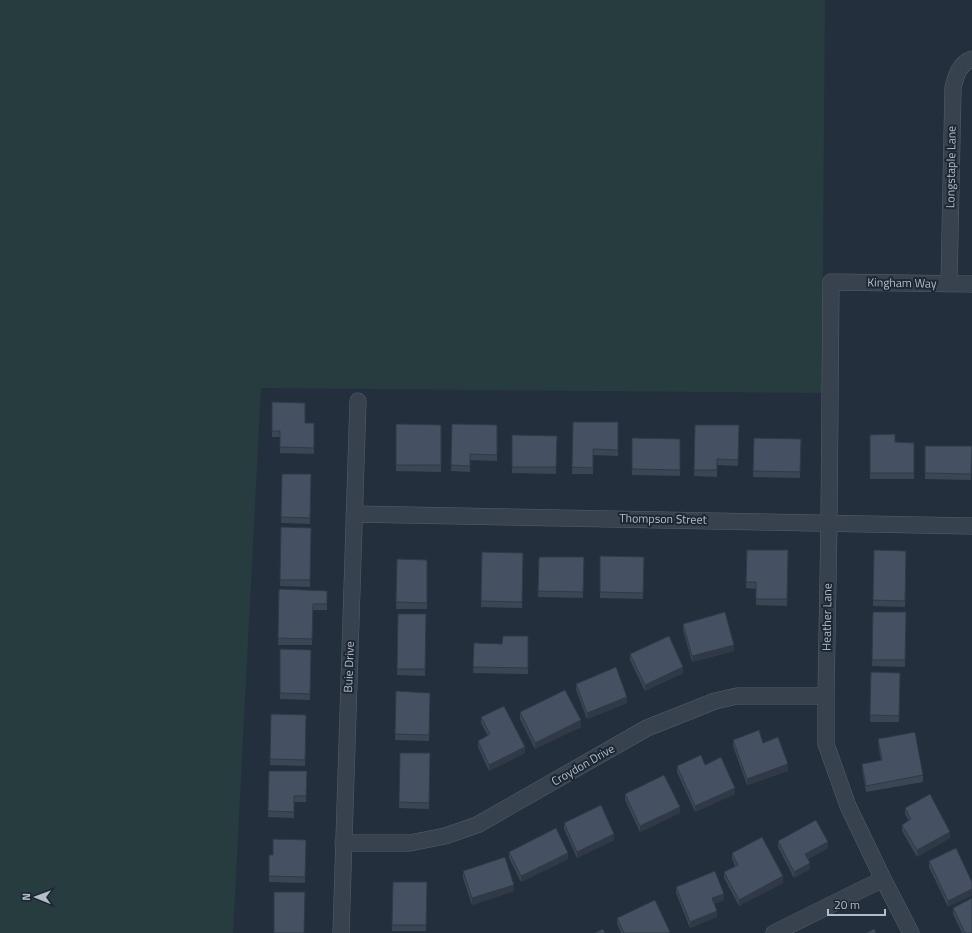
<svg xmlns="http://www.w3.org/2000/svg" width="972" height="933" font-family="'Titillium Web',sans-serif">
	<rect width="100%" height="100%" fill="#242f3e"/>
	<path fill="#263c3f" d="M 0,0 L 825,0 L 822,393 L 261,388 L 233,933 L 0,933 Z"/>
	<g fill="none" stroke-linecap="round" stroke-linejoin="round">
		<g stroke="#565f6c" stroke-width="17">
			<path id="minor" d="M 949,284 L 953,88 C 956,75 959,64 972,59
				M 354,514 L 972,526
				M 343,843 L 410,843 L 445,836 L 477,825 L 647,728 L 715,701 L 737,696 L 826,696
				M 341,933 L 358,401
				M 774,933 L 883,879
				M 911,933 L 883,879 L 848,806 L 826,744 L 826,696 L 829,522 L 831,282 L 972,284"/>
		</g>
		<use href="#minor" stroke="#38414e" stroke-width="16"/>
	</g>
	<path fill="#3b4654" d="M 272,402 L 305,423 L 314,423 L 314,454 L 280,453 L 280,437 L 272,437 Z
		M 573,422 L 618,422 L 618,456 L 593,455 L 593,474 L 572,474 Z
		M 396,424 L 441,425 L 441,472 L 396,471 Z
		M 452,424 L 497,425 L 497,461 L 470,460 L 470,472 L 451,471 Z
		M 695,425 L 739,425 L 738,466 L 717,465 L 717,477 L 694,476 Z
		M 512,435 L 557,436 L 556,474 L 512,473 Z
		M 870,435 L 895,442 L 914,443 L 914,479 L 870,479 Z
		M 632,438 L 680,439 L 680,476 L 632,475 Z
		M 754,438 L 801,439 L 800,478 L 753,477 Z
		M 925,446 L 972,446 L 971,480 L 925,479 Z
		M 282,474 L 311,474 L 310,524 L 281,523 Z
		M 281,527 L 311,528 L 310,587 L 280,586 Z
		M 747,550 L 788,550 L 787,606 L 756,605 L 756,589 L 746,588 Z
		M 874,550 L 906,551 L 905,607 L 873,606 Z
		M 482,552 L 523,553 L 522,608 L 481,607 Z
		M 600,556 L 644,557 L 643,599 L 600,598 Z
		M 539,557 L 584,557 L 583,598 L 538,597 Z
		M 397,559 L 427,560 L 427,609 L 396,609 Z
		M 279,589 L 327,591 L 327,610 L 313,610 L 312,645 L 278,645 Z
		M 873,612 L 906,612 L 905,667 L 872,666 Z
		M 398,614 L 426,614 L 425,676 L 397,675 Z
		M 683,624 L 734,651 L 692,662 L 683,630 Z
		M 528,636 L 528,674 L 473,673 L 474,643 L 502,644 Z
		M 280,649 L 311,650 L 310,700 L 280,699 Z
		M 630,654 L 683,673 L 645,691 L 630,660 Z
		M 871,672 L 900,673 L 899,722 L 870,722 Z
		M 576,684 L 627,703 L 587,719 L 576,690 Z
		M 396,691 L 430,693 L 429,741 L 395,740 Z
		M 520,712 L 581,727 L 535,749 L 520,719 Z
		M 271,714 L 306,715 L 305,766 L 270,765 Z
		M 481,717 L 525,753 L 489,771 L 478,747 L 478,741 L 488,736 L 481,723 Z
		M 878,739 L 923,775 L 923,782 L 866,792 L 862,770 L 862,764 L 881,760 L 878,745 Z
		M 733,740 L 763,743 L 788,771 L 747,785 L 733,746 Z
		M 400,753 L 430,753 L 429,809 L 399,808 Z
		M 705,765 L 735,794 L 695,812 L 677,772 L 677,766 Z
		M 269,771 L 307,771 L 306,802 L 294,802 L 294,818 L 268,817 Z
		M 625,794 L 680,813 L 640,832 L 625,800 Z
		M 905,808 L 950,838 L 917,857 L 902,831 L 902,825 L 909,821 L 905,814 Z
		M 564,823 L 614,840 L 577,858 L 564,829 Z
		M 306,840 L 305,883 L 269,882 L 269,855 L 273,855 Z
		M 778,841 L 828,848 L 808,859 L 810,869 L 794,878 L 778,847 Z
		M 509,852 L 568,859 L 521,882 L 509,858 Z
		M 732,853 L 783,883 L 739,906 L 724,878 L 724,872 L 735,866 L 732,859 Z
		M 929,861 L 972,882 L 948,907 L 929,867 Z
		M 463,871 L 514,891 L 472,905 L 463,878 Z
		M 393,882 L 427,882 L 426,931 L 392,931 Z
		M 676,887 L 724,900 L 714,904 L 717,917 L 690,928 L 676,893 Z
		M 953,908 L 972,933 L 962,933 L 953,914 Z
		M 617,918 L 670,933 L 621,933 L 617,924 Z"/>
	<path fill="#303945" d="M 734,645 L 734,651 L 692,662 L 692,656 Z
		M 683,667 L 683,673 L 645,691 L 645,685 Z
		M 627,697 L 627,703 L 587,719 L 587,713 Z
		M 581,720 L 581,727 L 535,749 L 535,743 Z
		M 525,747 L 525,753 L 489,771 L 489,765 Z
		M 788,764 L 788,771 L 747,785 L 747,779 Z
		M 735,788 L 735,794 L 695,812 L 695,806 Z
		M 680,807 L 680,813 L 640,832 L 640,826 Z
		M 950,832 L 950,838 L 917,857 L 917,850 Z
		M 614,834 L 614,840 L 577,858 L 577,852 Z
		M 828,842 L 828,848 L 805,860 L 805,854 Z
		M 568,853 L 568,859 L 521,882 L 521,876 Z
		M 810,863 L 810,869 L 794,878 L 794,872 Z
		M 783,876 L 783,883 L 739,906 L 739,900 Z
		M 514,885 L 514,891 L 472,905 L 472,898 Z
		M 972,889 L 972,896 L 948,907 L 948,901 Z
		M 724,894 L 724,900 L 712,905 L 712,898 Z
		M 717,911 L 717,917 L 690,928 L 690,922 Z"/>
	<path fill="#455162" stroke="#303945" d="M 272,402 L 305,403 L 305,423 L 314,423 L 314,448 L 280,447 L 280,431 L 272,431 Z
		M 573,422 L 618,422 L 618,450 L 593,449 L 593,468 L 572,467 Z
		M 396,424 L 441,425 L 441,465 L 396,465 Z
		M 452,424 L 497,425 L 497,455 L 470,454 L 470,466 L 451,465 Z
		M 695,425 L 739,425 L 738,460 L 717,459 L 717,470 L 694,470 Z
		M 895,434 L 895,442 L 914,443 L 914,473 L 870,473 L 870,435 Z
		M 512,435 L 557,436 L 556,467 L 512,467 Z
		M 632,438 L 680,439 L 680,470 L 632,469 Z
		M 754,438 L 801,439 L 800,472 L 753,471 Z
		M 925,446 L 972,446 L 971,474 L 925,473 Z
		M 282,474 L 311,474 L 310,518 L 281,517 Z
		M 281,527 L 311,528 L 310,580 L 280,580 Z
		M 747,550 L 788,550 L 787,599 L 756,599 L 756,582 L 746,582 Z
		M 874,550 L 906,551 L 905,601 L 873,600 Z
		M 482,552 L 523,553 L 522,602 L 481,601 Z
		M 600,556 L 644,557 L 643,593 L 600,592 Z
		M 539,557 L 584,557 L 583,592 L 538,591 Z
		M 397,559 L 427,560 L 427,603 L 396,602 Z
		M 279,589 L 327,591 L 327,604 L 313,604 L 312,639 L 278,638 Z
		M 725,612 L 734,645 L 692,656 L 683,624 Z
		M 873,612 L 906,612 L 905,660 L 872,660 Z
		M 398,614 L 426,614 L 425,669 L 397,669 Z
		M 503,636 L 528,636 L 528,668 L 473,667 L 474,643 L 502,644 Z
		M 669,636 L 683,667 L 645,685 L 630,654 Z
		M 280,649 L 311,650 L 310,694 L 280,693 Z
		M 616,667 L 627,697 L 587,713 L 576,684 Z
		M 871,672 L 900,673 L 899,716 L 870,715 Z
		M 565,690 L 581,720 L 535,743 L 520,712 Z
		M 396,691 L 430,693 L 429,735 L 395,734 Z
		M 504,706 L 525,747 L 489,765 L 478,741 L 490,734 L 481,717 Z
		M 271,714 L 306,715 L 305,760 L 270,759 Z
		M 759,730 L 763,743 L 778,737 L 788,764 L 747,779 L 733,740 Z
		M 915,732 L 923,775 L 866,786 L 862,764 L 882,760 L 878,739 Z
		M 400,753 L 430,753 L 429,803 L 399,802 Z
		M 701,755 L 705,765 L 721,757 L 735,788 L 695,806 L 677,766 Z
		M 269,771 L 307,771 L 306,796 L 294,796 L 294,812 L 268,811 Z
		M 664,775 L 680,807 L 640,826 L 625,794 Z
		M 930,794 L 950,832 L 917,850 L 902,825 L 911,819 L 905,808 Z
		M 601,805 L 614,834 L 577,852 L 564,823 Z
		M 816,820 L 828,842 L 805,854 L 810,863 L 794,872 L 778,841 Z
		M 556,828 L 568,853 L 521,876 L 509,852 Z
		M 762,837 L 783,876 L 739,900 L 724,872 L 738,865 L 732,853 Z
		M 273,839 L 306,840 L 305,877 L 269,876 L 269,855 L 273,855 Z
		M 956,848 L 972,882 L 972,889 L 948,901 L 929,861 Z
		M 505,857 L 514,885 L 472,898 L 463,871 Z
		M 715,871 L 724,894 L 712,898 L 717,911 L 690,922 L 676,887 Z
		M 393,882 L 427,882 L 426,925 L 392,925 Z
		M 274,892 L 305,892 L 304,933 L 274,933 Z
		M 972,898 L 972,933 L 965,933 L 953,908 Z
		M 655,900 L 670,932 L 668,933 L 624,933 L 617,918 Z
		M 603,929 L 605,933 L 595,933 Z
		M 874,929 L 876,933 L 866,933 Z"/>
	<g text-anchor="middle" stroke-width="4" stroke-linejoin="round" paint-order="stroke">
		<g font-size="12" fill="#b4bcc9" stroke="#1d2633">
			<text transform="translate(951 167) rotate(-89)" y="4">Longstaple Lane</text>
			<text transform="translate(902 283) rotate(1)" y="4">Kingham Way</text>
			<text transform="translate(663 519) rotate(1)" y="4">Thompson Street</text>
			<text transform="translate(827 617) rotate(-89)" y="4">Heather Lane</text>
			<text transform="translate(349 667) rotate(-88)" y="4">Buie Drive</text>
			<text transform="translate(583 765) rotate(-30)" y="4">Croydon Drive</text>
		</g>
	</g>
	<g transform="translate(36 897) rotate(271)" stroke="#1d2633" stroke-width="3" paint-order="stroke">
	<path d="M0-3L7 15L0 10L-7 15Z" fill="#b4bcc9"/>
	<text y="-6" font-size="11" font-weight="bold" text-anchor="middle" fill="#b4bcc9">N</text>
	</g>
	<path d="M828 909v6h57v-6" fill="none" stroke="#b4bcc9" stroke-width="2"/>
	<text x="834" y="909" font-size="12" fill="#b4bcc9" stroke="#1d2633" stroke-width="3" paint-order="stroke">20 m</text>
</svg>
